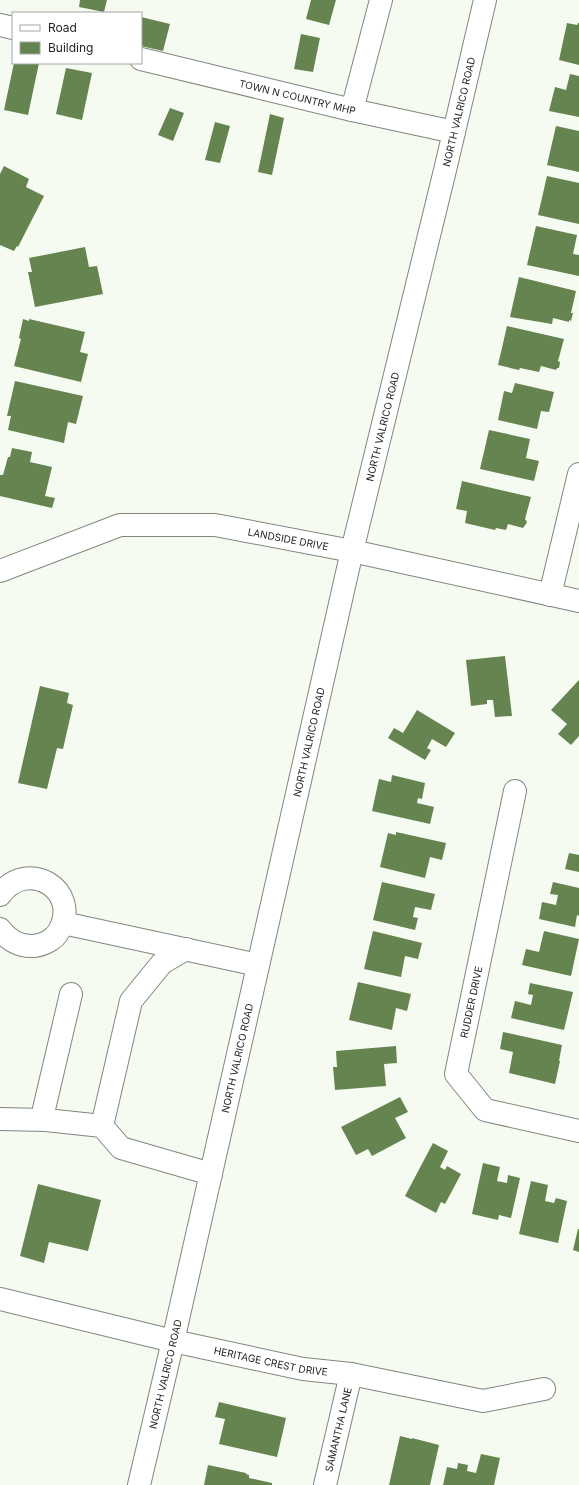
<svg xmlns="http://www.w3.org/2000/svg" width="579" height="1485" font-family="Inter,sans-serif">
	<rect width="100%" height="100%" fill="#f6fbf2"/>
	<path fill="#65844f" d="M 80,0 L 107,0 L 104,12 L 79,7 Z
		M 311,0 L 336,0 L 329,25 L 306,19 Z
		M 141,17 L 170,24 L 163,51 L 141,46 Z
		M 567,23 L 577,25 L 578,23 L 579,23 L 579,65 L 559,60 Z
		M 301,34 L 320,38 L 313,72 L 294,69 Z
		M 14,63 L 39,63 L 28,115 L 4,110 Z
		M 66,68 L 92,73 L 82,120 L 56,114 Z
		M 570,74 L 579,76 L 579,117 L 549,111 L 555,87 L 566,90 Z
		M 170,108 L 184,113 L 173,141 L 158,135 Z
		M 270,114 L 284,118 L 272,175 L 258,172 Z
		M 215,122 L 230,126 L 220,163 L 205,160 Z
		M 556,126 L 579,131 L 579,172 L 547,165 Z
		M 4,166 L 29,179 L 26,187 L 44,196 L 18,247 L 17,246 L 14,251 L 0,245 L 0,174 Z
		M 547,176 L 579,183 L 579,224 L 538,215 Z
		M 536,226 L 577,235 L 573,254 L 579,255 L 579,276 L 527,265 Z
		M 85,247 L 89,267 L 97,266 L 103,294 L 35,307 L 28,272 L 32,272 L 29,258 Z
		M 519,277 L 576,291 L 571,313 L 573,313 L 571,321 L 569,320 L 569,322 L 553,318 L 552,324 L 510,317 Z
		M 23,319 L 29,321 L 29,319 L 85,332 L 80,352 L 88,354 L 81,382 L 14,366 L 21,339 L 19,338 Z
		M 507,326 L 564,339 L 558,361 L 560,362 L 559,368 L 557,368 L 556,370 L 541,366 L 539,372 L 520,368 L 519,370 L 498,365 Z
		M 15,381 L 83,396 L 76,424 L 68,422 L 64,443 L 8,430 L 11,416 L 7,416 Z
		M 515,383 L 554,392 L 549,412 L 541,411 L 537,429 L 498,420 L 504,391 L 512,393 Z
		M 489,430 L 530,439 L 526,458 L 539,461 L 534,481 L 480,469 Z
		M 12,448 L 32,452 L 30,462 L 52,467 L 45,496 L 55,498 L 52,508 L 0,496 L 0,475 L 3,475 L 8,457 L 10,457 Z
		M 462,481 L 531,497 L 525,519 L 527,522 L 526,524 L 523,528 L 508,524 L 506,530 L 496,528 L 495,530 L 465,523 L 467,511 L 456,509 Z
		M 505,656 L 512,716 L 495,717 L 493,700 L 487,700 L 487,704 L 471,706 L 466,660 Z
		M 579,680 L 579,736 L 571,745 L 558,734 L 567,724 L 551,710 Z
		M 40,686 L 69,693 L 67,703 L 73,705 L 63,749 L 57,748 L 47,789 L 18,783 Z
		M 417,710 L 455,733 L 446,747 L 432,739 L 427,748 L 431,750 L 425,760 L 388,738 L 394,728 L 403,733 Z
		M 392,775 L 425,783 L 422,799 L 418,798 L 417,803 L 434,807 L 430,824 L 372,811 L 379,779 L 391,782 Z
		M 396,832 L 446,843 L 442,860 L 430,857 L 425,878 L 380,867 L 388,833 L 396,835 Z
		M 569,853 L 579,855 L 579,872 L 565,869 Z
		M 382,882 L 435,894 L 431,910 L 415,907 L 413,917 L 418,918 L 415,930 L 373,920 Z
		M 553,882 L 579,888 L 579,916 L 577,915 L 575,927 L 539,919 L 542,902 L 556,905 L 558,895 L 550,894 Z
		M 373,931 L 422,943 L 418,959 L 405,956 L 401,977 L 364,969 Z
		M 544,931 L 579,939 L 571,976 L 522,965 L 526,949 L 539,952 Z
		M 358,982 L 411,994 L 407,1011 L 396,1008 L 392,1030 L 349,1020 Z
		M 530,983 L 573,992 L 564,1030 L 511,1018 L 515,1001 L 531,1005 L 533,995 L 528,994 Z
		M 503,1032 L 562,1045 L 559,1061 L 560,1061 L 555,1084 L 509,1073 L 513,1052 L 500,1049 Z
		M 396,1046 L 397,1063 L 384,1064 L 386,1086 L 335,1090 L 333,1067 L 337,1067 L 336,1051 Z
		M 400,1097 L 408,1112 L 395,1118 L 406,1138 L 372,1156 L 368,1149 L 356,1155 L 341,1127 Z
		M 433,1143 L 448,1151 L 440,1167 L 445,1170 L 447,1166 L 461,1174 L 445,1204 L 441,1202 L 436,1213 L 405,1196 Z
		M 483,1163 L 500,1167 L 497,1181 L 507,1183 L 508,1175 L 520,1178 L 511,1218 L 499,1215 L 498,1220 L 472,1214 Z
		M 531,1181 L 548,1185 L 545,1201 L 554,1203 L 556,1198 L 567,1201 L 558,1243 L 519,1234 Z
		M 38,1184 L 101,1200 L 88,1251 L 49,1242 L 44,1263 L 20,1256 Z
		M 578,1229 L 579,1229 L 579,1252 L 573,1250 Z
		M 219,1402 L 286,1418 L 277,1457 L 219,1444 L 225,1419 L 215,1417 Z
		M 400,1436 L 412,1439 L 412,1438 L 439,1445 L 430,1485 L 389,1485 Z
		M 481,1454 L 500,1458 L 494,1485 L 443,1485 L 447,1467 L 457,1469 L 458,1463 L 468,1465 L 467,1471 L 476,1473 Z
		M 208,1465 L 246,1473 L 246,1474 L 249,1475 L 249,1478 L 272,1483 L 272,1485 L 204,1485 Z"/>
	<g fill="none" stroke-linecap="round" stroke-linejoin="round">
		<g stroke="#81867e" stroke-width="24">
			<g id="minor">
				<path d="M 0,25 L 13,28"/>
				<path id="s1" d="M 141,59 L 352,110 L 454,132"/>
				<path d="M 352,110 L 381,0"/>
				<path id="s2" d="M 0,571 L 120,525 L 215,525 L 352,551 L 579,601"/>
				<path d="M 550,595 L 579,474"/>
				<path d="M 515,791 L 456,1074 L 485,1110 L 579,1131"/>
				<path d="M 0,895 C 27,857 82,890 59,931 C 54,940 43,945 34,946 C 20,947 8,940 0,929"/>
				<path d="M 63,923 L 258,965"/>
				<path d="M 71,994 L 44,1109 L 46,1120 L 102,1126 L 121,1148 L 211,1174"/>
				<path d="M 0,1119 L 46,1120"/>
				<path d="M 102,1126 L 131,1001 L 162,963 L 186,949"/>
				<path id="s3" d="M 0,1299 L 173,1341 L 303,1369 L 351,1374 L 483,1401 L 544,1389"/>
				<path id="s4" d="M 139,1485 L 173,1341 L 352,551 L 446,166 L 485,0"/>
				<path id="s5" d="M 325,1485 L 351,1374"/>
			</g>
		</g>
		<use href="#minor" stroke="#fff" stroke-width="22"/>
	</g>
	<g text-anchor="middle" stroke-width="4" stroke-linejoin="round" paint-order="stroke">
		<g font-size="10" fill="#1f211e" stroke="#fff">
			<text dy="4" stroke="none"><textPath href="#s1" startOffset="161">TOWN N COUNTRY MHP</textPath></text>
			<text dy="4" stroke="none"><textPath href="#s4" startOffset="1410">NORTH VALRICO ROAD</textPath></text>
			<text dy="4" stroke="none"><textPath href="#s4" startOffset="1086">NORTH VALRICO ROAD</textPath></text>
			<text dy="4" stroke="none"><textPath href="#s2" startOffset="298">LANDSIDE DRIVE</textPath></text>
			<text dy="4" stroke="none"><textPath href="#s4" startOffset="762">NORTH VALRICO ROAD</textPath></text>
			<text transform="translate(471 1002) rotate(-78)" y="4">RUDDER DRIVE</text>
			<text dy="4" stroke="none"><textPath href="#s4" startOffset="438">NORTH VALRICO ROAD</textPath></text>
			<text dy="4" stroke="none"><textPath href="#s3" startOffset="278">HERITAGE CREST DRIVE</textPath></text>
			<text dy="4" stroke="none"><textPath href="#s4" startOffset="114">NORTH VALRICO ROAD</textPath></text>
			<text dy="4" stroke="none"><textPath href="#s5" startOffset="57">SAMANTHA LANE</textPath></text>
		</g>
	</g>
	<rect x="12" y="12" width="130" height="52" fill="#ffffff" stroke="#a5a6a5"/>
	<rect x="20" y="25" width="20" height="6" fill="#ffffff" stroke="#a5a6a5"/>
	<text x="48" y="32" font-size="12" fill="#1f211e">Road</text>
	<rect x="20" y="42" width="20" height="12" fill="#65844f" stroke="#a5a6a5"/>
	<text x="48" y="52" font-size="12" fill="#1f211e">Building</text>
</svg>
